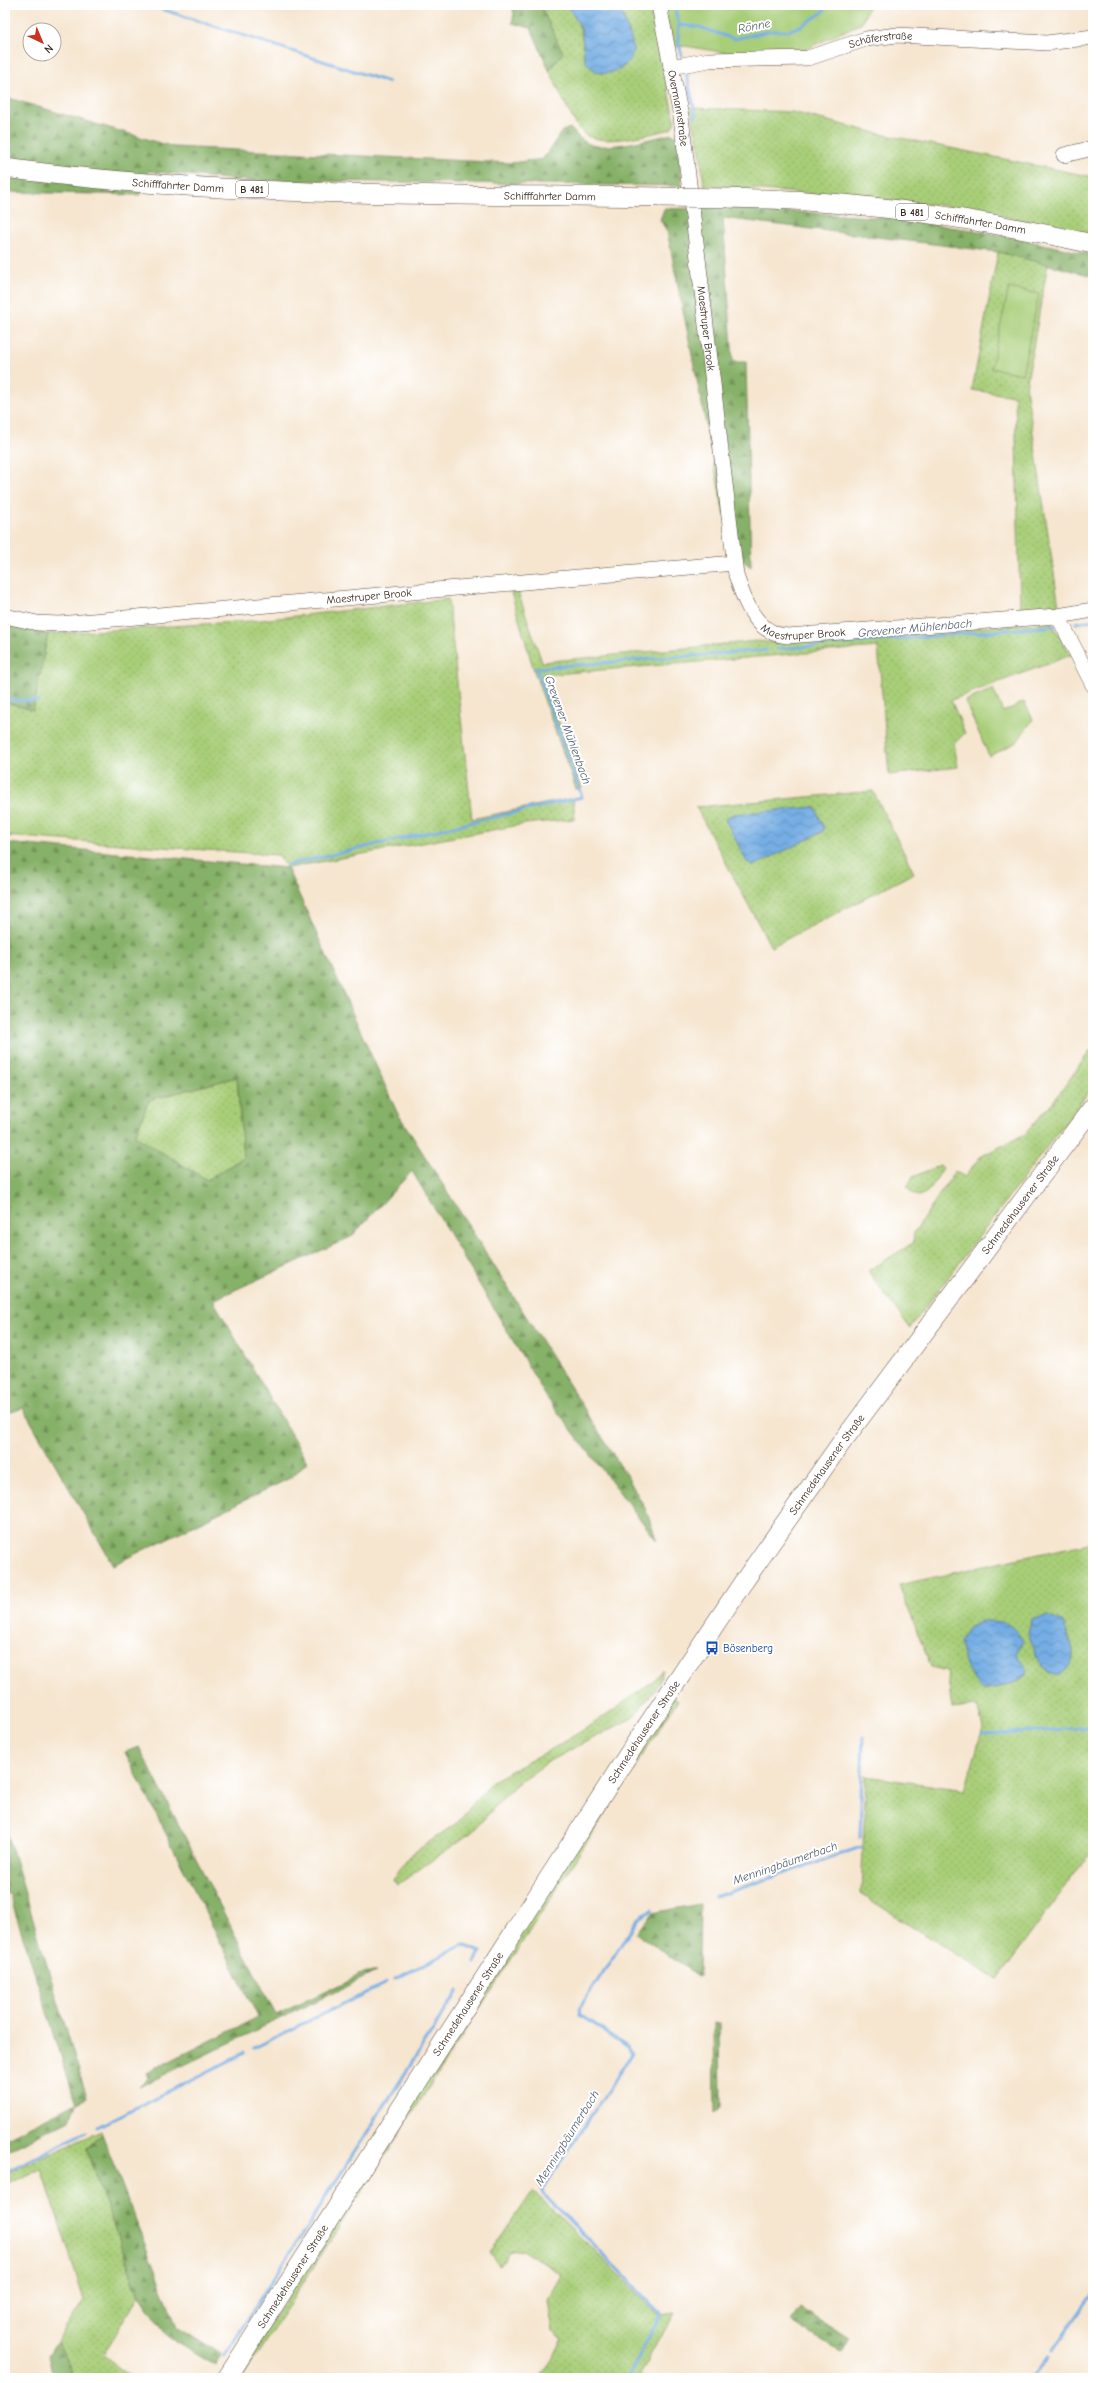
<svg xmlns="http://www.w3.org/2000/svg" width="1098" height="2383" font-family="'Comic Neue',sans-serif">
	<defs>
		<pattern id="grass-dots" width="8" height="8" patternUnits="userSpaceOnUse"><rect width="8" height="8" fill="#a8ce78"/><path d="M2 2h.1M6 6h.1" fill="none" stroke="#92b167" stroke-width="1.8" stroke-linecap="round"/></pattern>
		<pattern id="forest-firs" width="22" height="20" patternUnits="userSpaceOnUse"><rect width="22" height="20" fill="#86b168"/><path d="M5 1l3.5 6h-7zM16 11l3.5 6h-7z" fill="#6f9055"/></pattern>
		<pattern id="water-waves" width="16" height="10" patternUnits="userSpaceOnUse"><rect width="16" height="10" fill="#74ade4"/><path d="M0 5q4-4 8 0t8 0" fill="none" stroke="#608db8"/></pattern>
	</defs>
	<rect width="100%" height="100%" fill="#fff"/>
	<filter id="ink" filterUnits="userSpaceOnUse"><feTurbulence type="fractalNoise" baseFrequency=".025" numOctaves="2"/><feDisplacementMap in="SourceGraphic" scale="8" xChannelSelector="R" yChannelSelector="G"/><feConvolveMatrix kernelMatrix="1 2 1 2 8 2 1 2 1" color-interpolation-filters="sRGB"/></filter>
	<filter id="wash" filterUnits="userSpaceOnUse"><feTurbulence type="fractalNoise" baseFrequency=".012" numOctaves="4" result="noise"/><feDisplacementMap in="SourceGraphic" scale="16" xChannelSelector="R" yChannelSelector="G"/><feGaussianBlur stdDeviation="0.9" result="paint"/><feColorMatrix in="noise" values="0 0 0 0 0 0 0 0 0 0 0 0 0 0 0 0 0 1.4 0 .05"/><feComposite in="paint" operator="in"/></filter>
	<g filter="url(#wash)">
		<rect width="100%" height="100%" fill="#f6e6d0"/>
		<path fill="url(#grass-dots)" stroke="#727c4b" d="M 540,5 L 567,5 C 583,24 582,38 585,61 L 631,40 L 619,5 L 649,5 L 675,122 L 671,129 C 650,134 600,148 583,133 C 572,123 557,85 549,70 L 563,53 Z
			M 690,108 L 792,112 L 876,133 L 1093,177 L 1093,234 L 950,206 L 704,185 L 700,151 Z
			M 998,252 L 1048,263 L 1026,387 L 1059,607 L 1020,608 L 1015,396 L 972,390 Z
			M 510,589 L 517,589 L 542,662 L 757,641 L 777,643 L 1051,622 L 1071,655 L 951,700 L 965,733 L 954,744 L 958,767 L 889,775 L 878,647 L 542,675 L 582,788 L 576,789 L 535,674 Z
			M 448,599 L 472,819 L 573,798 L 575,819 L 525,824 L 287,868 L 278,855 L 5,836 L 5,702 L 33,710 L 48,634 L 251,621 Z
			M 873,791 L 914,873 L 771,947 L 696,807 Z
			M 1093,1047 L 1093,1086 L 910,1328 L 868,1271 L 913,1243 L 914,1233 L 955,1171 L 965,1177 L 980,1157 L 1025,1134 L 1056,1098 Z
			M 237,1077 L 243,1158 L 207,1180 L 135,1136 L 149,1100 Z
			M 940,1165 L 943,1168 C 933,1183 923,1210 907,1187 L 913,1177 Z
			M 1093,1542 L 1093,1849 L 997,1980 L 861,1894 L 866,1776 L 965,1790 L 983,1728 L 977,1706 L 952,1709 L 947,1671 L 931,1667 L 899,1585 Z
			M 663,1670 L 659,1683 L 634,1717 L 551,1760 L 514,1786 L 472,1832 L 397,1885 L 393,1879 L 409,1856 L 458,1822 L 492,1781 L 561,1744 L 616,1709 L 654,1680 Z
			M 674,1697 L 678,1700 L 242,2378 L 235,2378 Z
			M 101,2131 L 102,2134 L 86,2149 L 139,2296 L 103,2355 L 134,2378 L 70,2378 L 70,2365 L 57,2342 L 84,2300 L 42,2169 L 5,2185 L 5,2174 Z
			M 533,2191 L 660,2315 L 674,2313 L 639,2378 L 546,2378 L 542,2375 L 563,2340 L 553,2332 L 548,2300 L 562,2275 L 522,2249 L 509,2252 L 499,2266 L 490,2253 Z"/>
		<path fill="url(#forest-firs)" stroke="#606e43" fill-rule="evenodd" d="M 512,5 L 540,5 L 563,53 L 549,70 L 531,28 L 512,23 L 514,14 Z
			M 5,97 L 174,147 L 511,163 L 543,159 L 562,131 L 570,128 C 577,135 582,142 592,145 C 607,150 655,138 672,134 L 678,138 L 682,186 L 236,180 L 148,171 L 140,195 L 5,192 Z
			M 727,207 L 900,219 L 1002,235 L 1093,255 L 1093,276 L 998,252 L 723,218 L 733,362 L 746,362 L 751,567 L 742,560 L 723,509 L 667,231 L 660,220 L 664,209 Z
			M 5,624 L 48,634 L 33,710 L 5,702 Z
			M 5,843 L 287,868 L 397,1112 L 628,1478 L 646,1510 L 657,1541 L 547,1398 L 412,1171 L 351,1237 L 213,1300 L 307,1462 L 292,1477 L 113,1565 L 23,1408 L 5,1414 ZM 237,1077 L 243,1158 L 207,1180 L 135,1136 L 149,1100 Z
			M 139,1747 L 276,2015 L 366,1972 L 376,1972 L 139,2087 L 148,2078 L 146,2073 L 258,2017 L 125,1752 Z
			M 5,1826 L 87,2098 L 76,2103 L 70,2120 L 5,2152 L 5,2139 L 76,2103 L 9,1893 L 5,1895 Z
			M 700,1904 L 699,1977 L 636,1933 L 652,1913 Z
			M 714,2023 L 720,2024 L 721,2107 L 715,2113 Z
			M 102,2134 L 177,2327 L 220,2354 L 216,2366 L 168,2337 L 139,2296 L 86,2149 Z
			M 800,2308 L 849,2338 L 841,2353 L 791,2321 Z
			M 57,2342 L 70,2365 L 70,2378 L 54,2378 L 48,2356 Z"/>
		<path fill="#a8ce78" stroke="#727c4b" d="M 664,5 L 869,5 L 862,23 L 795,54 L 733,54 L 685,46 L 674,47 Z
			M 1009,288 L 1039,294 L 1022,374 L 991,368 Z
			M 993,689 L 1003,712 L 1024,702 L 1033,719 L 1017,742 L 989,756 L 965,701 Z"/>
		<path fill="url(#water-waves)" stroke="#586c81" d="M 567,5 L 619,5 C 622,16 633,39 633,49 C 633,62 618,73 605,73 C 597,74 590,67 585,61 L 581,28 Z
			M 815,807 L 824,828 L 822,832 L 758,864 L 752,865 L 747,862 L 725,819 L 733,814 Z
			M 1048,1616 L 1063,1623 C 1072,1645 1082,1659 1059,1676 L 1048,1673 L 1036,1656 L 1028,1632 L 1032,1619 Z
			M 981,1621 C 1003,1621 1011,1621 1023,1641 L 1016,1654 L 1027,1668 L 1026,1675 C 1012,1684 997,1690 981,1689 C 968,1674 963,1661 960,1642 L 967,1629 Z"/>
		<g fill="none" stroke-linecap="round" stroke-linejoin="round">
			<path stroke="#74ade4" stroke-width="3" d="M 149,5 L 388,82
				M 674,5 L 679,25 L 678,40 L 682,56
				M 679,25 L 699,27 L 734,39 L 770,31 L 787,31 L 801,26 L 822,13 L 827,5
				M 686,72 L 696,117
				M 1076,623 L 1093,620
				M 777,649 L 1055,626
				M 5,700 L 38,701
				M 287,865 L 582,797 L 536,668 L 766,650
				M 983,1735 L 1093,1727
				M 860,1838 L 863,1737
				M 715,1897 L 861,1847
				M 475,1963 L 480,1952
				M 395,1979 L 463,1945 L 481,1952
				M 254,2048 L 386,1983
				M 97,2127 L 245,2053
				M 5,2172 L 86,2132
				M 1053,2350 L 1093,2293
				M 223,2357 L 458,1991
				M 628,2378 L 661,2313 L 543,2194 L 542,2190 L 631,2055 L 627,2047 L 580,2015 L 579,2009 L 638,1919 L 652,1910
				M 1031,2378 L 1049,2356"/>
		</g>
	</g>
	<g filter="url(#ink)">
		<g fill="none" stroke-linecap="round" stroke-linejoin="round">
			<g stroke="#574639" stroke-width="16">
				<g id="minor">
					<path id="s1" d="M 659,5 L 681,117 L 736,575 C 742,594 752,623 772,632 C 776,635 783,635 787,636 L 1058,616 L 1093,610"/>
					<path id="s2" d="M 671,67 L 709,60 L 808,58 L 866,39 L 897,35 L 1047,43 L 1093,37"/>
					<path d="M 1064,155 L 1093,148"/>
					<path id="s3" d="M 5,616 L 37,623 L 59,624 L 734,563"/>
					<path d="M 1058,616 L 1093,685"/>
				</g>
			</g>
			<g stroke="#574639" stroke-width="20">
				<g id="major">
					<path id="s4" d="M 5,168 C 222,198 443,194 661,197"/>
					<path id="s5" d="M 729,198 C 758,199 788,199 817,202 C 910,208 1002,224 1093,244"/>
					<path id="s6" d="M 227,2378 L 635,1744 L 742,1584 L 839,1446 L 1093,1107"/>
				</g>
			</g>
			<use href="#minor" stroke="#fff" stroke-width="15"/>
			<use href="#major" stroke="#fff" stroke-width="19"/>
			<g stroke="#574639" stroke-width="20" stroke-linecap="butt">
				<path id="major-bridge" d="M 661,197 L 729,198"/>
			</g>
			<use href="#major-bridge" stroke="#fff" stroke-width="19"/>
		</g>
	</g>
	<defs>
		<g id="bus-bare" transform="scale(1.08)"><path d="M-5-6H5V4H4V6H2V4H-2V6H-4V4H-5ZM-3.5-4V0h7V-4ZM-3.5 1.2v1.5H-2V1.2ZM2 1.2v1.5H3.5V1.2Z" fill="#1a4fb4" stroke="#fff" stroke-width="2.5" paint-order="stroke"/></g>
	</defs>
	<g fill-rule="evenodd">
		<use href="#bus-bare" x="712" y="1648"/>
	</g>
	<g text-anchor="middle" stroke-width="4" stroke-linejoin="round" paint-order="stroke">
		<g fill="#fff" stroke="#766a62" stroke-width="1">
			<rect x="236" y="181" width="32" height="16" rx="3"/>
			<rect x="896" y="204" width="32" height="16" rx="3"/>
		</g>
		<g font-size="10" font-weight="bold" fill="#3b2a1e">
			<text x="252" y="193">B 481</text>
			<text x="912" y="216">B 481</text>
		</g>
		<g font-size="11" fill="#3b2a1e" stroke="#fff">
			<text dy="4" stroke="none"><textPath href="#s2" startOffset="213">Schäferstraße</textPath></text>
			<text dy="4" stroke="none"><textPath href="#s1" startOffset="105">Overmannstraße</textPath></text>
			<text dy="4" stroke="none"><textPath href="#s4" startOffset="174">Schifffahrter Damm</textPath></text>
			<text dy="4" stroke="none"><textPath href="#s4" startOffset="546">Schifffahrter Damm</textPath></text>
			<text dy="4" stroke="none"><textPath href="#s5" startOffset="253">Schifffahrter Damm</textPath></text>
			<text dy="4" stroke="none"><textPath href="#s1" startOffset="327">Maestruper Brook</textPath></text>
			<text dy="4" stroke="none"><textPath href="#s3" startOffset="366">Maestruper Brook</textPath></text>
			<text dy="4" stroke="none"><textPath href="#s1" startOffset="676">Maestruper Brook</textPath></text>
			<text dy="4" stroke="none"><textPath href="#s6" startOffset="1417">Schmedehausener Straße</textPath></text>
			<text dy="4" stroke="none"><textPath href="#s6" startOffset="1093">Schmedehausener Straße</textPath></text>
			<text dy="4" stroke="none"><textPath href="#s6" startOffset="769">Schmedehausener Straße</textPath></text>
			<text dy="4" stroke="none"><textPath href="#s6" startOffset="445">Schmedehausener Straße</textPath></text>
			<text dy="4" stroke="none"><textPath href="#s6" startOffset="121">Schmedehausener Straße</textPath></text>
		</g>
		<g font-size="11" fill="#164399" stroke="#fff" text-anchor="start">
			<text x="723" y="1652">Bösenberg</text>
		</g>
		<g font-size="12" font-style="italic" fill="#525e6d" stroke="#fff">
			<text transform="translate(754 26) rotate(-11)" y="4">Rönne</text>
			<text transform="translate(915 628) rotate(-5)" y="4">Grevener Mühlenbach</text>
			<text transform="translate(568 730) rotate(70)" y="4">Grevener Mühlenbach</text>
			<text transform="translate(785 1863) rotate(-19)" y="4">Menningbäumerbach</text>
			<text transform="translate(567 2138) rotate(-58)" y="4">Menningbäumerbach</text>
		</g>
	</g>
	<rect width="1098" height="2383" fill="none" stroke="#fff" stroke-width="20"/>
	<g transform="translate(42 42) rotate(136)"><circle r="19" fill="#ffffff" stroke="#b1aaa5"/>
	<path d="M0-3L7 15L0 10L-7 15Z" fill="#c8321e"/>
	<text y="-6" font-size="11" font-weight="bold" text-anchor="middle" fill="#3b2a1e">N</text>
	</g>
</svg>
